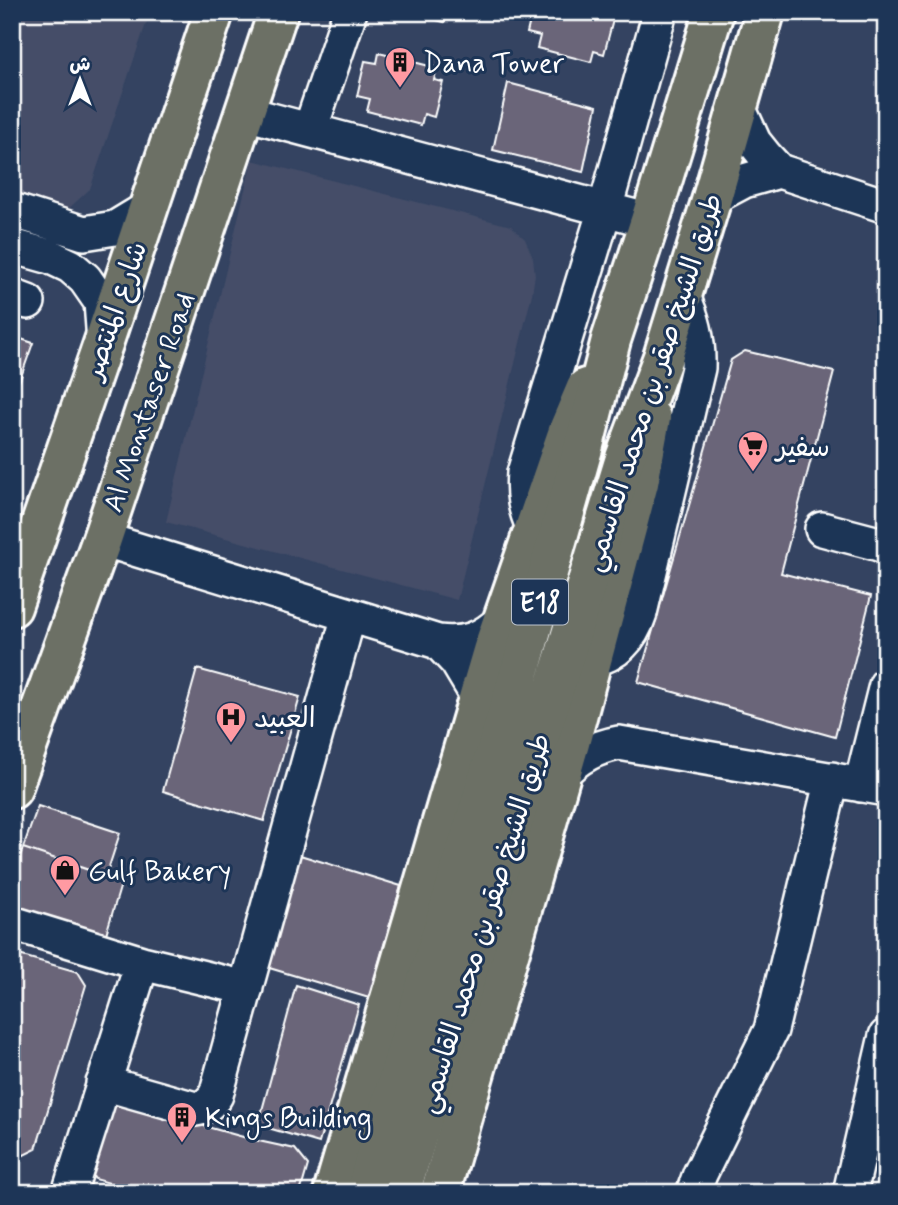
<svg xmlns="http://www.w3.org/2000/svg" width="898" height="1205" font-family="Mynerve,'Playpen Sans Arabic',sans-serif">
	<rect width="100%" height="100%" fill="#344361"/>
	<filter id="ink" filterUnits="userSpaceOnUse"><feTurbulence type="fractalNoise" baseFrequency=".0143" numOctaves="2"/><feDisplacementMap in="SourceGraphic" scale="14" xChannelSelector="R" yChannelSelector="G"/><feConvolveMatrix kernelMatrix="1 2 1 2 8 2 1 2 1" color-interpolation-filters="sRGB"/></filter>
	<g filter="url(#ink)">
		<path fill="#444d68" d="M 20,12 L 150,12 L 90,189 L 66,211 L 12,198 L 12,39 Z
			M 252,160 L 511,226 L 525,239 L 533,258 L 535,275 L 532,294 L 457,600 L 166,522 Z"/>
		<path fill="#6a6579" stroke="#fff" stroke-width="2" d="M 406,12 L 447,12 L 444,22 Z
			M 532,12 L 606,12 L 604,17 L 613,20 L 604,54 L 594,51 L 591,62 L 537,48 L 540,36 L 527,33 Z
			M 379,53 L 437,68 L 434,80 L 443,82 L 434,117 L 424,114 L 421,125 L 367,111 L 370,99 L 357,96 L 365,61 L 377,63 Z
			M 508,83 L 597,106 L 583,172 L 493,150 Z
			M 12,336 L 33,343 L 12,402 Z
			M 745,351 L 834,372 L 781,573 L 871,596 L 835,737 L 638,682 L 731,360 Z
			M 197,669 L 300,697 L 264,821 L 163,791 Z
			M 38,806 L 120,833 L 106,876 L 23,848 Z
			M 23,848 L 122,881 L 103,944 L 12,913 L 12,878 Z
			M 300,855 L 401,886 L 369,998 L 266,967 Z
			M 12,953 L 78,972 L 86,985 L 36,1149 L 18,1158 L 12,1156 Z
			M 296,985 L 359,1005 L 319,1143 L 258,1125 Z
			M 114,1101 L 254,1140 L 295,1149 L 308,1165 L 300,1193 L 145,1193 L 95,1179 L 84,1165 Z"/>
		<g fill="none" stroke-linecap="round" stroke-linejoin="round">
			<g stroke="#fff" stroke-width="38">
				<path id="minor" d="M 738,107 L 754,142 L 766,157 L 779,171 L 886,206
					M 245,113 L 650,221
					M 310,130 L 350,12
					M 712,198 L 744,181 L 779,171
					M 12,210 L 84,233 L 115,228 L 148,208
					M 12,246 L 51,257 L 70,266 L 85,279 L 101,302 L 104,341
					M 12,296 L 28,302
					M 534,529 C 525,510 522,494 524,473 L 605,209 L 660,12
					M 822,529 L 879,544 L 886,547
					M 102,539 L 438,642 C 466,645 482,639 502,620
					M 438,642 L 457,662 L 478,697
					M 592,660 C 618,654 632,638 640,613 L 698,368 C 699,341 694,319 682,295
					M 562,774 C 578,756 596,747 619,743 L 886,789
					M 861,785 L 886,685
					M 12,923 L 142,963 L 246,988
					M 103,1083 L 195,1109 C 205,1108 210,1103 216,1095 L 349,615
					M 69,1193 L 142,963
					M 693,1193 L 700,1174 L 771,1030 L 832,779
					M 850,1193 L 886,1036"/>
			</g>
			<g stroke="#fff" stroke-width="44">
				<path id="major" d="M 12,607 L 104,341 L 214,12
					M 12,789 L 102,539 L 278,12
					M 333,1193 L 492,651 L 569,428 L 586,388
					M 440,1193 L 570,743 L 639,483 L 651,418"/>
			</g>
			<g stroke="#fff" stroke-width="44">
				<path id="highway" d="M 365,1193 L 408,1044 L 523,661 L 584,445 L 611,340 L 650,221 L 714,12
					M 400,1193 L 625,458 L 663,357 L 712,198 L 765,12"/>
			</g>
			<use href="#minor" stroke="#1d3557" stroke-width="33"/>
			<use href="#major" stroke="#6c7065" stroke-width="38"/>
			<use href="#highway" stroke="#6c7065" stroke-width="38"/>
		</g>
	</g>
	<defs>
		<g id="building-pin" transform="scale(1.575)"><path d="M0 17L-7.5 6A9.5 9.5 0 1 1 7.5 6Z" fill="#ff9aa2" stroke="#1d3557"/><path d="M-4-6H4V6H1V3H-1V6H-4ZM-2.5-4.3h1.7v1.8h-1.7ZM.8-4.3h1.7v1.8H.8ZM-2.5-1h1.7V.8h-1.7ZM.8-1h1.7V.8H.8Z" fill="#111"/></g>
		<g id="supermarket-pin" transform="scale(1.575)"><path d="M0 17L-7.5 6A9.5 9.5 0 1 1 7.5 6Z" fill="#ff9aa2" stroke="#1d3557"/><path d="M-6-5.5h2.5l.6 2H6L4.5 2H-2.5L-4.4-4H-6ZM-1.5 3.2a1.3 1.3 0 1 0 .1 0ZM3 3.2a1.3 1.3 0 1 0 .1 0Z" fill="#111"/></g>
		<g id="hospital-pin" transform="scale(1.575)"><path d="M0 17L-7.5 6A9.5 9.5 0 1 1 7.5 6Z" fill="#ff9aa2" stroke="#1d3557"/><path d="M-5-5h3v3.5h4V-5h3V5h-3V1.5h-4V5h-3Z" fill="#111"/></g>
		<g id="shop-pin" transform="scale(1.575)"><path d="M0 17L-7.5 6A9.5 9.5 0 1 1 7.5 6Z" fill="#ff9aa2" stroke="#1d3557"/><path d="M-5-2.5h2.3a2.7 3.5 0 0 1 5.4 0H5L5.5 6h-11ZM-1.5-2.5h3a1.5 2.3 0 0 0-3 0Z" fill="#111"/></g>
	</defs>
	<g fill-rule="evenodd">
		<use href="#building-pin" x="400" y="62"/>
		<use href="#supermarket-pin" x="753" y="446"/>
		<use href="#hospital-pin" x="231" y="717"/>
		<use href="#shop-pin" x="65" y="870"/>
		<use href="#building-pin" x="182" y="1117"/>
	</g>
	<g text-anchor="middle" stroke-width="6" stroke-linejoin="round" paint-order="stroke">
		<rect fill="#1d3557" stroke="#bbc2cd" stroke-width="2" x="512" y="579.5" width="56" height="45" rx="5"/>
		<g font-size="26" font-weight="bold" fill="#fff">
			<text x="540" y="611">E18</text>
		</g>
		<g font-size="28" fill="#fff" stroke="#1d3557" text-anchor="start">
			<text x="423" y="72">Dana Tower</text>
			<text x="776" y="456">سفير</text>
			<text x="254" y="727">العبيد</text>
			<text x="88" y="880">Gulf Bakery</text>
			<text x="205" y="1127">Kings Building</text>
		</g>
		<g font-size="28" fill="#fff" stroke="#1d3557">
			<text transform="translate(114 310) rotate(-71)" y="10">شارع المنتصر</text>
			<text transform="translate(652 382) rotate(-72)" y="10">طريق الشيخ صقر بن محمد القاسمي</text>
			<text transform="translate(148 402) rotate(-71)" y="10">Al Montaser Road</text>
			<text transform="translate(483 923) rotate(-73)" y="10">طريق الشيخ صقر بن محمد القاسمي</text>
		</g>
	</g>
	<rect width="898" height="1205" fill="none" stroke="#1d3557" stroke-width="42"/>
	<rect x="21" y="21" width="856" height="1163" fill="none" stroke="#fff" stroke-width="2.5" filter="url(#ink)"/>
	<g transform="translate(80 80)" stroke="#1d3557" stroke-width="5" paint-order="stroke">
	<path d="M0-5L12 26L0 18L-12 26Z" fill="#ffffff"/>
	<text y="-10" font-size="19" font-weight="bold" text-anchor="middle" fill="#ffffff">ش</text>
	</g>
</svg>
